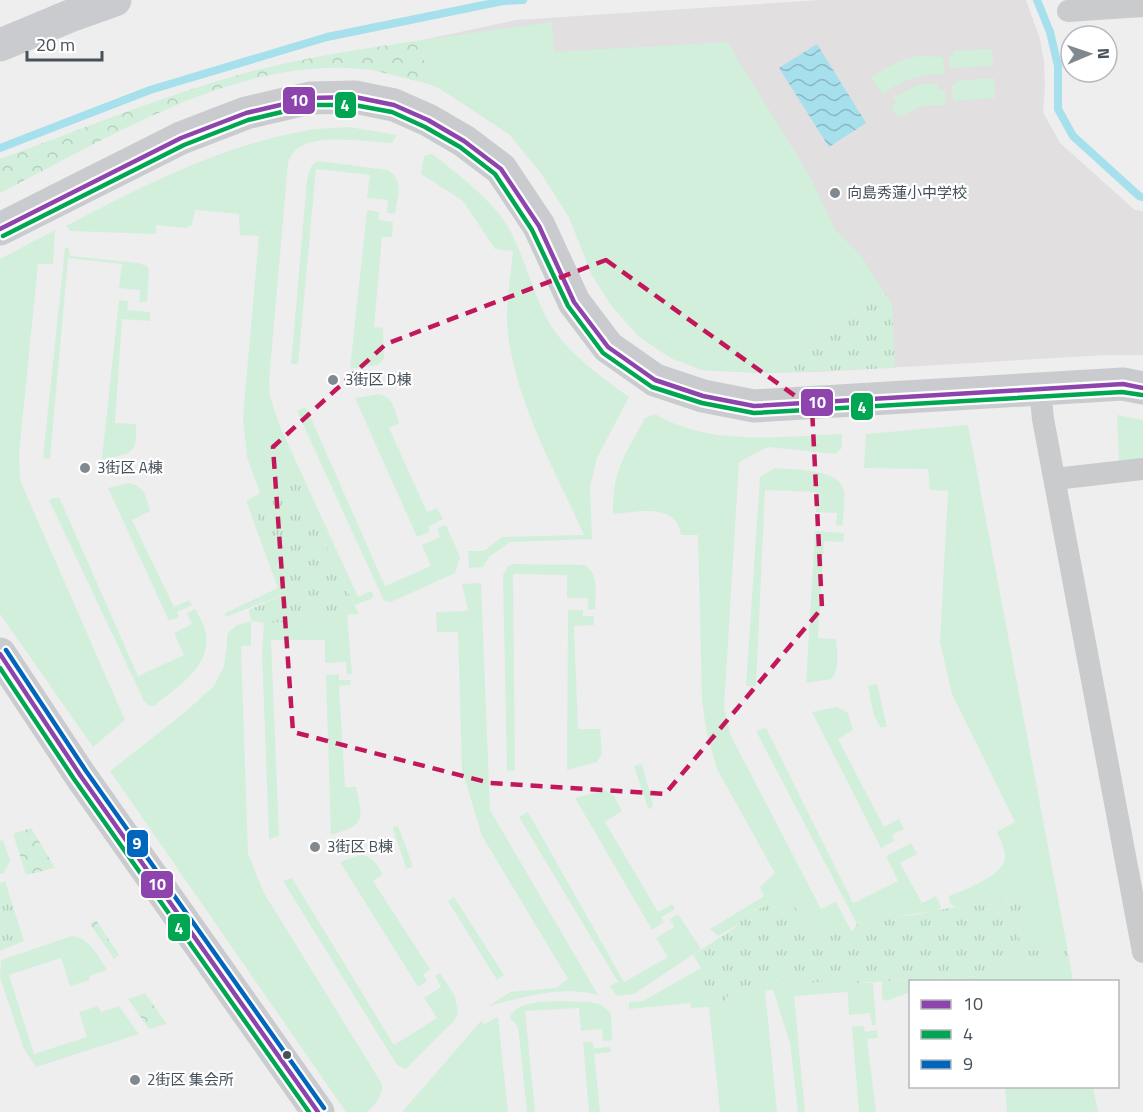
<svg xmlns="http://www.w3.org/2000/svg" width="1143" height="1112" font-family="'Titillium Web','Noto Sans JP',sans-serif">
	<defs>
		<pattern id="forest-crowns" width="20" height="18" patternUnits="userSpaceOnUse" patternTransform="scale(1.5)"><rect width="20" height="18" fill="#d2efdc"/><path d="M2 6a3 3 0 1 1 6 0M12 15a3 3 0 1 1 6 0" fill="none" stroke="#b6cfbf"/></pattern>
		<pattern id="park-tufts" width="24" height="20" patternUnits="userSpaceOnUse" patternTransform="scale(1.5)"><rect width="24" height="20" fill="#d2efdc"/><path d="M3 7l-1-3M5 7V3M7 7l1-3M15 17l-1-3M17 17v-4M19 17l1-3" fill="none" stroke="#b6cfbf"/></pattern>
		<pattern id="water-waves" width="16" height="10" patternUnits="userSpaceOnUse" patternTransform="scale(1.5)"><rect width="16" height="10" fill="#a6e0ed"/><path d="M0 5q4-4 8 0t8 0" fill="none" stroke="#89b8c3"/></pattern>
	</defs>
	<rect width="100%" height="100%" fill="#efeeee"/>
	<path fill="#e1dfe0" d="M 819,0 L 1026,0 L 1040,39 L 1044,62 L 1045,88 L 1043,112 L 1060,143 L 1135,210 L 1143,211 L 1143,355 L 1106,355 L 817,372 L 763,373 L 702,370 L 671,358 L 638,336 L 612,306 L 592,275 L 569,217 L 541,173 L 509,134 L 450,95 L 437,87 L 425,83 L 423,40 L 516,20 Z"/>
	<path fill="#d2efdc" d="M 552,22 L 554,52 L 727,42 L 809,175 L 836,231 L 862,257 L 884,292 L 763,373 L 702,370 L 671,358 L 638,336 L 612,306 L 592,275 L 569,217 L 541,173 L 509,134 L 450,95 L 437,87 L 425,83 L 423,40 Z
		M 992,49 L 993,66 L 949,68 L 949,56 L 953,56 L 953,51 Z
		M 920,56 L 943,57 L 944,74 C 919,74 902,80 883,94 L 871,78 C 887,66 901,59 920,56 Z
		M 994,78 L 995,98 L 953,101 L 952,85 L 956,85 L 956,81 Z
		M 920,84 L 937,84 L 938,90 L 945,90 L 946,105 L 922,106 L 898,118 L 891,107 L 897,102 L 892,98 Z
		M 349,127 L 397,135 L 392,143 C 367,142 320,133 298,148 C 293,152 290,157 288,163 L 269,381 L 270,396 L 279,424 L 358,597 L 371,591 L 373,594 L 373,598 L 355,605 L 317,527 L 299,482 L 274,546 L 286,578 L 285,594 L 226,617 L 225,613 L 278,588 L 246,501 L 260,493 L 247,457 L 243,417 L 259,236 L 240,235 L 239,214 L 195,210 L 192,225 L 185,228 L 156,225 L 156,234 L 70,231 L 66,226 C 141,187 220,146 304,131 C 318,128 334,128 349,127 Z
		M 432,154 C 456,172 481,192 500,215 C 519,239 530,283 543,311 C 560,348 597,374 629,397 L 597,458 L 590,487 L 592,539 L 510,542 L 489,557 L 483,567 L 469,568 L 468,551 L 484,551 L 502,537 L 584,535 C 554,468 513,398 507,324 C 506,301 511,275 513,251 L 495,249 L 463,201 L 421,174 L 424,156 Z
		M 318,161 L 388,170 C 404,180 398,197 395,213 L 387,213 L 388,200 L 367,198 L 370,175 L 316,169 L 298,364 L 291,364 L 307,180 C 309,172 310,164 318,161 Z
		M 367,210 L 379,212 L 379,220 L 393,222 L 392,237 L 382,237 L 374,327 L 383,328 L 384,358 L 378,365 L 350,369 Z
		M 55,230 L 53,264 L 38,264 L 19,454 L 20,480 L 125,720 L 93,747 L 0,614 L 0,259 Z
		M 67,247 L 69,249 L 70,256 L 138,263 L 147,266 L 149,270 L 147,302 L 139,302 L 140,290 L 119,288 L 122,264 L 68,258 L 50,459 L 43,458 L 65,248 Z
		M 119,300 L 128,301 L 127,310 L 150,312 L 150,321 L 122,319 L 115,423 L 136,424 C 138,455 130,454 102,459 Z
		M 379,394 C 393,397 395,410 399,423 L 389,428 L 427,512 L 437,508 L 443,519 L 428,527 L 430,532 L 417,537 L 355,398 Z
		M 306,407 L 385,586 L 431,566 L 422,545 L 440,537 L 437,528 L 446,525 L 460,557 L 455,573 L 391,602 L 384,601 L 297,411 Z
		M 655,414 C 711,447 780,436 842,434 L 842,448 L 835,454 L 768,447 L 739,462 L 724,708 L 731,736 L 821,909 L 836,902 L 852,932 L 813,937 L 788,895 L 763,909 L 755,910 L 737,925 L 718,936 L 710,929 L 764,896 L 760,887 L 775,873 L 717,769 L 707,735 L 702,701 L 698,535 L 681,535 C 676,502 638,512 613,514 C 612,470 625,455 645,418 Z
		M 1117,415 L 1143,420 L 1143,460 L 1119,462 Z
		M 968,425 L 1067,946 L 1021,952 L 1017,917 L 1007,899 L 1004,904 L 955,907 C 950,904 948,902 949,896 C 964,890 1007,875 1005,855 C 1005,848 1000,839 997,832 L 1015,822 L 952,694 L 940,642 L 948,491 L 930,490 L 928,469 L 864,468 L 866,434 Z
		M 775,468 C 792,470 841,468 844,491 C 845,502 843,514 843,525 L 836,525 L 837,513 L 816,512 L 816,492 L 765,490 L 756,686 L 746,686 L 760,477 Z
		M 129,483 C 145,487 146,496 150,511 L 132,520 L 174,607 L 189,600 L 192,605 L 177,612 L 179,617 L 169,621 L 108,488 Z
		M 59,497 L 138,676 L 184,655 L 174,633 L 192,624 L 187,613 L 195,609 C 199,617 206,626 206,636 C 210,669 176,687 154,706 L 150,706 L 144,701 L 49,500 Z
		M 815,531 L 844,533 L 843,542 L 824,541 L 818,638 L 836,639 C 837,654 840,666 832,679 L 806,683 Z
		M 512,564 L 584,565 C 600,573 595,594 595,609 L 588,610 L 588,598 L 567,598 L 567,575 L 513,574 L 515,770 L 507,771 L 503,575 L 508,566 Z
		M 481,583 L 490,810 L 598,995 C 562,985 524,997 489,1006 L 510,992 L 556,988 L 568,979 L 482,836 L 462,770 L 458,632 L 437,632 L 436,612 L 468,611 L 462,584 Z
		M 568,610 L 583,610 L 583,616 L 594,616 L 594,625 L 574,626 L 578,729 L 600,729 L 602,753 L 597,762 L 567,770 Z
		M 347,614 L 352,674 L 347,674 L 346,662 L 325,663 L 325,640 L 271,640 L 279,836 L 269,839 L 262,651 L 264,623 L 288,622 L 291,616 Z
		M 251,621 L 251,646 L 241,646 L 248,854 L 264,893 L 382,1084 C 383,1095 375,1105 367,1112 L 346,1112 L 110,771 L 184,713 L 214,686 L 224,666 L 227,645 L 227,634 L 237,625 Z
		M 339,674 L 339,680 L 351,680 L 350,685 L 339,686 L 345,787 L 356,787 C 363,821 366,824 331,835 L 326,675 Z
		M 877,684 L 887,726 L 881,728 L 874,716 L 868,686 Z
		M 837,707 L 848,713 L 853,730 L 838,739 L 884,827 L 899,819 L 904,829 L 892,835 L 894,841 L 881,848 L 812,712 Z
		M 766,728 L 853,903 L 898,881 L 886,856 L 911,843 L 917,854 L 900,863 L 922,903 L 936,896 L 941,907 L 938,911 L 896,916 L 888,913 L 857,924 L 756,731 Z
		M 642,764 L 653,805 L 651,809 L 648,808 L 634,766 Z
		M 605,790 L 614,796 L 622,811 L 605,822 L 658,912 L 672,904 L 675,909 L 661,917 L 664,922 L 652,930 L 575,798 Z
		M 528,812 L 624,982 L 668,957 L 656,938 L 674,927 L 670,919 L 678,914 L 701,949 L 634,994 L 617,996 L 610,986 L 618,982 L 519,817 Z
		M 394,826 L 398,826 L 413,866 L 410,868 L 406,868 L 393,829 Z
		M 3,840 L 10,860 L 4,873 L 0,874 L 0,841 Z
		M 360,855 C 373,855 376,864 383,874 L 373,881 L 430,969 L 423,975 L 427,981 L 418,987 L 340,862 Z
		M 292,878 L 394,1045 L 437,1018 L 424,998 L 441,987 L 435,976 L 440,973 L 455,996 L 458,1014 L 453,1022 L 406,1069 L 397,1065 L 283,881 Z
		M 454,897 L 504,975 L 497,980 L 448,901 Z
		M 72,936 C 90,938 98,956 107,970 L 89,976 L 90,980 L 70,986 L 61,958 L 9,975 L 34,1054 L 87,1037 L 79,1012 L 98,1006 L 101,1012 L 119,1006 L 139,1034 L 36,1067 L 24,1049 L 0,978 L 1,960 Z
		M 1069,958 L 1073,981 L 910,982 L 910,992 L 886,1001 L 882,998 L 882,982 L 983,976 L 991,966 Z
		M 701,968 L 703,994 L 765,990 L 777,1112 L 720,1112 L 709,1007 L 691,1008 L 691,1003 L 629,1009 L 629,1002 L 643,1001 Z
		M 850,974 L 858,983 L 873,983 L 876,1025 L 872,1025 L 870,1013 L 849,1015 L 848,992 L 794,996 L 805,1112 L 798,1112 L 790,1043 L 773,990 L 774,981 L 799,978 L 806,983 L 831,981 L 836,975 Z
		M 589,1002 L 600,1004 L 611,1013 L 612,1040 L 603,1041 L 602,1029 L 581,1031 L 579,1008 L 525,1011 L 535,1112 L 527,1112 L 518,1027 L 510,1018 C 514,996 571,1002 589,1002 Z
		M 498,1017 L 508,1112 L 402,1112 L 481,1021 L 484,1024 Z
		M 864,1026 L 865,1032 L 877,1030 L 878,1038 L 867,1039 L 876,1112 L 859,1112 L 852,1027 Z
		M 583,1042 L 592,1042 L 594,1048 L 610,1047 L 611,1052 L 594,1054 L 600,1112 L 589,1112 Z
		M 1005,1087 L 1093,1087 L 1098,1112 L 1007,1112 Z"/>
	<path fill="url(#forest-crowns)" d="M 423,40 L 425,83 C 405,79 383,71 362,69 C 236,57 109,138 0,193 L 0,159 C 79,130 157,98 238,75 C 299,58 361,49 423,40 Z
		M 31,828 L 55,868 L 26,875 L 13,834 Z
		M 96,920 L 119,955 L 114,959 L 90,924 Z
		M 145,993 L 167,1024 L 149,1029 L 128,999 Z"/>
	<path fill="url(#park-tufts)" d="M 884,292 L 892,304 L 895,368 L 763,373 Z
		M 299,482 L 317,527 L 359,614 L 291,616 L 289,622 L 264,623 L 251,621 L 249,610 L 285,594 L 282,581 L 286,578 L 274,546 L 267,542 L 253,507 L 281,489 Z
		M 5,881 L 24,941 L 0,951 L 0,883 Z
		M 1022,892 L 1027,908 L 1017,917 L 1021,952 L 1067,946 L 1069,958 L 991,966 L 983,976 L 858,983 L 850,974 L 836,975 L 832,981 L 806,983 L 799,978 L 774,981 L 773,990 L 730,992 L 725,1001 L 710,1000 L 703,994 L 701,968 L 693,955 L 737,926 L 737,920 C 754,910 771,905 788,895 L 813,937 L 852,932 L 857,924 L 888,913 C 908,921 935,909 957,907 C 972,905 988,905 1004,904 L 1014,893 Z"/>
	<path fill="url(#water-waves)" d="M 817,44 L 866,123 L 829,147 L 779,68 Z"/>
	<g fill="none" stroke-linecap="round" stroke-linejoin="round">
		<path stroke="#a6e0ed" stroke-width="8" d="M 1037,0 L 1050,32 L 1058,66 L 1058,109 L 1073,136 L 1139,196 L 1143,197
			M 0,148 L 150,90 L 327,37 L 503,1 L 523,0"/>
		<path stroke="#c9cbcd" stroke-width="22" d="M 1068,11 L 1143,6
			M 1040,390 L 1043,419 L 1143,952
			M 1055,479 L 1143,469"/>
		<path stroke="#c9cbcf" stroke-width="33" d="M 0,45 L 70,16 L 115,0
			M 0,229 L 181,138 L 246,113 L 310,98 L 355,97 L 394,105 L 428,120 L 464,141 L 501,169 L 539,226 L 574,302 L 608,347 L 655,380 L 703,396 L 754,406 L 1123,384 L 1143,388
			M 0,654 L 80,775 L 318,1112"/>
		<g stroke="#fff" stroke-width="9">
			<path id="bus-1" d="M 0,229 L 181,138 L 246,113 L 310,98 L 355,97 L 394,105 L 428,120 L 464,141 L 501,169 L 539,226 L 574,302 L 608,347 L 655,380 L 703,396 L 754,406 L 1123,384 L 1143,388
				M 0,654 L 80,775 L 318,1112"/>
		</g>
		<g stroke="#fff" stroke-width="9">
			<path id="bus-2" d="M 3,236 L 184,145 L 248,120 L 311,105 L 354,105 L 392,112 L 425,127 L 460,147 L 495,174 L 532,230 L 568,306 L 603,353 L 652,387 L 702,403 L 754,413 L 1122,392 L 1142,395
				M 0,668 L 74,779 L 309,1112"/>
		</g>
		<g stroke="#fff" stroke-width="9">
			<path id="bus-3" d="M 6,650 L 86,771 L 324,1108"/>
		</g>
		<use href="#bus-1" stroke="#8e44ad" stroke-width="4.5"/>
		<use href="#bus-2" stroke="#00a651" stroke-width="4.5"/>
		<use href="#bus-3" stroke="#0065bd" stroke-width="4.5"/>
	</g>
	<path fill="none" stroke="#c2185b" stroke-width="4.5" stroke-dasharray="12 8" stroke-linejoin="round" d="M 606,260 L 812,408 L 822,608 L 665,794 L 490,783 L 293,732 L 273,447 L 386,344 Z"/>
	<g fill="#81888e" stroke="#fff" stroke-width="2">
		<circle cx="835" cy="193" r="6"/>
		<circle cx="333" cy="380" r="6"/>
		<circle cx="85" cy="468" r="6"/>
		<circle cx="315" cy="847" r="6"/>
		<circle cx="135" cy="1080" r="6"/>
	</g>
	<circle fill="#46515b" stroke="#fff" stroke-width="2" cx="287" cy="1055" r="5"/>
	<g text-anchor="middle" stroke-width="4.5" stroke-linejoin="round" paint-order="stroke">
		<g font-size="15" fill="#46515b" stroke="#fff" text-anchor="start">
			<text x="847" y="198">向島秀蓮小中学校</text>
			<text x="345" y="385">3街区 D棟</text>
			<text x="97" y="473">3街区 A棟</text>
			<text x="327" y="852">3街区 B棟</text>
			<text x="147" y="1085">2街区 集会所</text>
		</g>
	</g>
	<g stroke="#fff" stroke-width="2">
		<rect x="282" y="86" width="34" height="29" rx="6" fill="#8e44ad"/>
		<rect x="334" y="91" width="23" height="28" rx="6" fill="#00a651"/>
		<rect x="800" y="388" width="34" height="29" rx="6" fill="#8e44ad"/>
		<rect x="850" y="392" width="24" height="29" rx="6" fill="#00a651"/>
		<rect x="126" y="829" width="23" height="29" rx="6" fill="#0065bd"/>
		<rect x="140" y="870" width="34" height="29" rx="6" fill="#8e44ad"/>
		<rect x="167" y="913" width="24" height="29" rx="6" fill="#00a651"/>
	</g>
	<g font-size="16" text-anchor="middle" font-weight="bold" fill="#fff">
		<text x="299" y="106">10</text>
		<text x="345" y="111">4</text>
		<text x="817" y="408">10</text>
		<text x="862" y="413">4</text>
		<text x="137" y="849">9</text>
		<text x="157" y="890">10</text>
		<text x="179" y="934">4</text>
	</g>
	<rect x="909" y="980" width="210" height="108" fill="#ffffff" stroke="#b5b9bd" stroke-width="1.5"/>
	<rect x="921" y="1000" width="30" height="9" fill="#8e44ad" stroke="#b5b9bd" stroke-width="1.5"/>
	<text x="963" y="1010" font-size="18" fill="#46515b">10</text>
	<rect x="921" y="1030" width="30" height="9" fill="#00a651" stroke="#b5b9bd" stroke-width="1.5"/>
	<text x="963" y="1040" font-size="18" fill="#46515b">4</text>
	<rect x="921" y="1060" width="30" height="9" fill="#0065bd" stroke="#b5b9bd" stroke-width="1.5"/>
	<text x="963" y="1070" font-size="18" fill="#46515b">9</text>
	<g transform="translate(1089 54) rotate(88)"><circle r="28" fill="#ffffff" stroke="#b5b9bd" stroke-width="1.5"/>
	<path d="M0-4.5L10 22L0 15L-10 22Z" fill="#81888e"/>
	<text y="-9" font-size="16" font-weight="bold" text-anchor="middle" fill="#46515b">N</text>
	</g>
	<path d="M27 51v9h75v-9" fill="none" stroke="#46515b" stroke-width="3"/>
	<text x="36" y="51" font-size="18" fill="#46515b" stroke="#ffffff" stroke-width="4.5" paint-order="stroke">20 m</text>
</svg>
